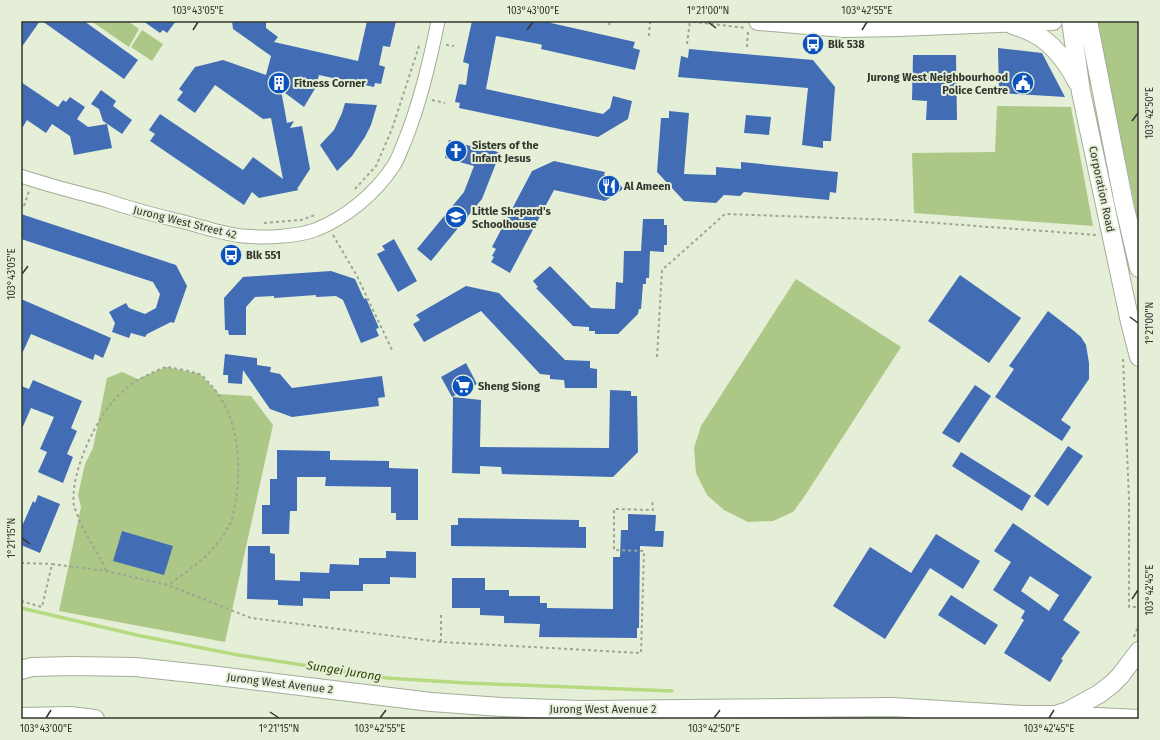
<svg xmlns="http://www.w3.org/2000/svg" width="1160" height="740" font-family="'Fira Sans',sans-serif">
	<rect width="100%" height="100%" fill="#e5efd8"/>
	<path fill="#acc786" d="M 91,21 L 128,21 L 139,29 L 129,47 Z
		M 1095,21 L 1139,21 L 1139,231 L 1131,187 Z
		M 142,30 L 163,44 L 152,61 L 131,47 Z
		M 997,106 L 1071,107 L 1093,226 L 914,213 L 912,153 L 995,152 Z
		M 796,279 L 901,347 L 806,494 L 793,512 L 773,521 L 748,522 L 724,510 L 707,495 L 696,473 L 694,448 L 701,426 Z
		M 166,367 L 200,374 L 219,394 L 251,396 L 273,425 L 225,642 L 59,611 L 81,507 L 78,495 L 85,464 L 93,448 L 107,378 L 122,372 L 138,379 Z"/>
	<g fill="none" stroke-linecap="round" stroke-linejoin="round">
		<path stroke="#b6da80" stroke-width="3.5" d="M 21,608 L 141,636 L 238,655 L 387,678 L 467,683 L 672,691"/>
	</g>
	<path fill="#426db5" fill-rule="evenodd" d="M 21,21 L 40,21 L 21,48 Z
		M 42,21 L 84,21 L 138,60 L 124,79 Z
		M 143,21 L 176,21 L 167,33 L 163,30 L 160,33 Z
		M 232,21 L 266,21 L 266,28 L 278,37 L 274,42 L 358,61 L 367,21 L 396,21 L 390,47 L 383,46 L 379,65 L 385,67 L 381,84 L 375,83 L 374,87 L 319,75 L 316,87 L 304,107 L 281,90 L 287,123 L 294,121 L 290,128 L 302,126 L 310,169 L 297,189 L 299,190 L 259,198 L 252,192 L 244,205 L 150,141 L 155,134 L 149,130 L 160,114 L 243,170 L 253,157 L 283,179 L 271,118 L 263,119 L 215,85 L 195,113 L 177,100 L 183,92 L 179,89 L 195,67 L 223,60 L 266,75 L 271,56 L 233,29 Z
		M 472,21 L 550,21 L 551,23 L 635,42 L 633,48 L 640,50 L 635,70 L 541,49 L 542,45 L 539,44 L 496,36 L 486,89 L 603,114 L 610,108 L 613,96 L 632,101 L 628,119 L 598,137 L 459,108 L 460,103 L 455,102 L 459,84 L 466,85 L 469,64 L 463,62 Z
		M 998,48 L 1042,53 L 1065,97 L 999,93 Z
		M 689,49 L 813,60 L 835,87 L 831,141 L 823,141 L 823,148 L 802,145 L 808,88 L 678,77 L 681,56 L 688,58 Z
		M 913,55 L 956,55 L 957,120 L 926,120 L 927,101 L 912,100 Z
		M 21,82 L 58,107 L 63,100 L 66,102 L 70,97 L 85,107 L 77,119 L 88,127 L 107,124 L 112,148 L 74,155 L 70,136 L 52,124 L 46,133 L 27,120 L 21,130 Z
		M 101,90 L 116,101 L 113,106 L 132,120 L 122,134 L 103,121 L 99,109 L 91,104 Z
		M 345,103 L 377,105 L 371,125 L 365,137 L 352,156 L 337,171 L 320,145 L 334,130 L 342,113 Z
		M 669,111 L 689,113 L 684,174 L 716,175 L 716,167 L 741,169 L 741,162 L 838,172 L 836,193 L 830,192 L 829,200 L 744,192 L 740,196 L 724,195 L 716,203 L 684,201 L 657,172 L 661,118 L 669,118 Z
		M 746,115 L 771,117 L 769,135 L 744,133 Z
		M 449,140 L 481,149 L 482,146 L 500,153 L 482,199 L 431,261 L 417,249 L 464,192 L 474,166 L 445,158 Z
		M 554,161 L 605,172 L 604,175 L 615,177 L 623,189 L 605,201 L 554,190 L 510,273 L 491,262 L 494,257 L 492,256 L 496,249 L 492,247 L 532,171 Z
		M 21,214 L 176,265 L 187,286 L 174,323 L 171,322 L 147,334 L 145,337 L 131,333 L 129,338 L 112,332 L 115,323 L 109,312 L 126,303 L 129,308 L 145,314 L 156,308 L 160,294 L 153,282 L 21,239 Z
		M 643,219 L 664,219 L 664,225 L 667,225 L 667,245 L 664,245 L 664,252 L 650,251 L 649,278 L 646,278 L 646,284 L 643,284 L 641,309 L 639,309 L 638,314 L 618,334 L 595,334 L 595,331 L 589,331 L 589,327 L 573,326 L 536,288 L 538,287 L 533,281 L 550,266 L 591,308 L 615,309 L 616,282 L 623,283 L 624,251 L 641,251 Z
		M 394,239 L 417,281 L 398,292 L 377,254 L 385,250 L 382,246 Z
		M 331,271 L 355,279 L 364,299 L 366,298 L 379,328 L 376,329 L 379,336 L 361,343 L 343,300 L 336,296 L 316,297 L 316,295 L 274,298 L 274,296 L 255,297 L 246,307 L 246,335 L 229,335 L 228,330 L 225,330 L 224,298 L 243,277 Z
		M 960,275 L 1021,318 L 989,363 L 928,321 Z
		M 466,286 L 499,293 L 565,360 L 590,361 L 590,368 L 597,369 L 597,388 L 565,388 L 564,380 L 550,379 L 550,375 L 540,374 L 481,311 L 424,342 L 413,324 L 420,320 L 416,315 Z
		M 21,299 L 111,338 L 103,358 L 95,354 L 93,360 L 31,334 L 21,356 Z
		M 1048,311 L 1074,331 L 1081,337 L 1086,345 L 1089,363 L 1089,379 L 1061,420 L 1071,427 L 1062,441 L 995,397 L 1014,369 L 1009,366 Z
		M 225,354 L 257,358 L 257,365 L 271,367 L 270,372 L 280,374 L 292,388 L 382,376 L 385,397 L 378,398 L 379,406 L 292,417 L 270,409 L 243,370 L 242,384 L 228,383 L 228,375 L 223,375 Z
		M 466,363 L 477,384 L 452,397 L 441,377 Z
		M 33,380 L 82,401 L 71,428 L 77,431 L 67,454 L 73,457 L 63,483 L 38,472 L 47,452 L 40,449 L 54,417 L 31,408 L 21,431 L 21,386 L 29,389 Z
		M 975,385 L 991,396 L 959,443 L 942,433 Z
		M 610,390 L 631,391 L 631,396 L 637,396 L 638,452 L 613,477 L 502,474 L 501,467 L 480,466 L 480,474 L 452,473 L 453,397 L 481,400 L 480,447 L 609,448 Z
		M 1068,446 L 1083,456 L 1048,506 L 1034,496 Z
		M 277,450 L 330,451 L 330,460 L 389,461 L 389,468 L 418,469 L 418,520 L 396,520 L 396,513 L 391,513 L 391,487 L 325,486 L 326,477 L 297,477 L 297,511 L 290,511 L 289,534 L 262,534 L 262,505 L 270,505 L 270,479 L 277,479 Z
		M 961,452 L 1031,496 L 1022,511 L 952,466 Z
		M 38,495 L 60,504 L 40,553 L 21,545 L 21,523 L 23,524 L 33,501 L 35,503 Z
		M 628,514 L 656,515 L 655,531 L 664,531 L 663,547 L 640,546 L 639,628 L 637,628 L 637,638 L 539,637 L 540,624 L 504,623 L 504,616 L 480,615 L 480,608 L 452,608 L 452,578 L 485,578 L 485,590 L 509,590 L 509,596 L 540,596 L 540,603 L 547,603 L 547,608 L 613,609 L 613,557 L 620,557 L 621,530 L 628,530 Z
		M 458,518 L 579,520 L 579,527 L 586,527 L 586,548 L 451,546 L 451,525 L 458,525 Z
		M 1013,523 L 1092,577 L 1063,620 L 1080,632 L 1061,659 L 1063,660 L 1050,682 L 1004,653 L 1024,620 L 1021,618 L 1025,611 L 993,590 L 1011,562 L 994,551 ZM 1030,576 L 1059,595 L 1049,611 L 1021,591 Z
		M 122,531 L 173,546 L 164,575 L 113,561 Z
		M 936,534 L 980,561 L 963,589 L 930,568 L 885,639 L 833,606 L 870,547 L 911,573 Z
		M 248,546 L 270,546 L 270,553 L 275,554 L 275,580 L 300,581 L 300,572 L 329,573 L 330,564 L 359,565 L 359,558 L 386,558 L 386,551 L 416,552 L 416,578 L 390,577 L 390,584 L 363,584 L 363,591 L 330,591 L 330,599 L 303,598 L 303,606 L 278,605 L 278,600 L 247,599 Z
		M 951,595 L 998,625 L 985,645 L 938,615 Z"/>
	<g fill="none" stroke-linecap="round" stroke-linejoin="round">
		<g stroke="#a3ad97" stroke-width="15">
			<path id="street" d="M 21,176 C 49,186 77,192 105,200 C 131,209 158,216 184,222 C 204,227 223,234 243,236 C 265,238 295,237 315,230 C 346,218 376,193 394,165 C 399,157 402,147 406,138 C 421,100 430,61 438,21"/>
		</g>
		<g stroke="#a3ad97" stroke-width="20">
			<path id="secondary" d="M 758,21 L 844,28 L 899,27 L 1053,21
				M 1071,21 L 1081,92 L 1130,322 L 1139,357
				M 1088,21 L 1124,204 L 1139,268
				M 1013,25 C 1019,27 1025,29 1031,32 C 1051,41 1068,63 1077,82
				M 21,670 L 32,667 L 72,666 L 135,667 L 210,675 L 431,702 L 501,707 L 582,710 L 893,707 L 1023,715 L 1055,715 L 1139,719
				M 1058,714 L 1068,711 L 1099,694 L 1112,684 L 1120,676 L 1139,651
				M 21,717 L 70,716 L 95,719"/>
		</g>
		<path stroke="#9ea594" stroke-width="2" stroke-dasharray="3 3" stroke-linecap="butt" d="M 687,21 L 746,28
			M 609,25 L 610,21
			M 649,36 L 650,21
			M 687,44 L 690,21
			M 446,45 L 454,46
			M 747,47 L 748,31
			M 432,100 L 445,103
			M 355,189 L 376,166 L 392,129 L 420,43
			M 24,206 L 29,191
			M 264,223 L 301,220 L 315,215
			M 333,235 L 357,276 L 393,352
			M 657,357 L 662,270 L 725,214 L 896,220 L 1097,235
			M 1123,359 L 1129,498 L 1129,607 L 1136,607 L 1139,609
			M 21,563 L 52,564
			M 106,570 C 98,553 87,537 79,520 C 78,515 75,510 74,506 C 69,474 98,412 122,392 C 131,383 141,378 152,373 C 156,371 162,368 166,367 C 171,367 194,372 199,374 C 203,375 207,381 210,384 C 238,414 243,465 235,504 C 234,510 233,516 231,522 C 215,553 196,565 168,585
			M 21,601 L 42,607 L 52,564 L 106,571 L 168,585 L 251,618 L 441,642 L 641,653 L 644,551 L 614,550 L 614,509 L 653,510 L 652,499
			M 1134,637 L 1139,624
			M 441,642 L 441,613"/>
		<use href="#street" stroke="#fff" stroke-width="13"/>
		<use href="#secondary" stroke="#fff" stroke-width="18"/>
	</g>
	<path fill="none" stroke="#32362d" stroke-width="1.5" d="M 708,22 L 716,28M 193,30 L 198,22M 527,30 L 533,22M 862,30 L 867,22M 1132,121 L 1138,113M 22,274 L 28,266M 1130,317 L 1138,323M 22,538 L 30,544M 1132,599 L 1138,590M 270,712 L 279,718M 46,718 L 51,710M 380,718 L 386,710M 714,718 L 720,710M 1049,718 L 1054,710"/>
	<defs>
		<g id="bus-disc" transform="scale(1.15)"><circle r="9.5" fill="#0d53bd" stroke="#e5efd8"/><path d="M-5-6H5V4H4V6H2V4H-2V6H-4V4H-5ZM-3.5-4V0h7V-4ZM-3.5 1.2v1.5H-2V1.2ZM2 1.2v1.5H3.5V1.2Z" fill="#fff"/></g>
		<g id="building-disc" transform="scale(1.15)"><circle r="9.5" fill="#0d53bd" stroke="#e5efd8"/><path d="M-4-6H4V6H1V3H-1V6H-4ZM-2.5-4.3h1.7v1.8h-1.7ZM.8-4.3h1.7v1.8H.8ZM-2.5-1h1.7V.8h-1.7ZM.8-1h1.7V.8H.8Z" fill="#fff"/></g>
		<g id="civic-disc" transform="scale(1.15)"><circle r="9.5" fill="#0d53bd" stroke="#e5efd8"/><path d="M-.6-6.5H3V-4.5H.6V-3L4-1V1h2V6H-6V1h2V-1L-.6-3ZM-1.2 2.5V6h2.4V2.5Z" fill="#fff"/></g>
		<g id="church-disc" transform="scale(1.15)"><circle r="9.5" fill="#0d53bd" stroke="#e5efd8"/><path d="M-1.2-6h2.4v3.5h3.3v2.4h-3.3V6h-2.4V-.1h-3.3v-2.4h3.3Z" fill="#fff"/></g>
		<g id="restaurant-disc" transform="scale(1.15)"><circle r="9.5" fill="#0d53bd" stroke="#e5efd8"/><path d="M-5-6h1v4h1v-4h1v4h1v-4h1v5L-1.5 .5V6h-2V.5L-5-1ZM5-6V6H3V1.5H1.5Q1.5-4 5-6Z" fill="#fff"/></g>
		<g id="school-disc" transform="scale(1.15)"><circle r="9.5" fill="#0d53bd" stroke="#e5efd8"/><path d="M0-5L7-2L0 1L-7-2ZM-4 1L0 2.5L4 1V4Q0 6-4 4Z" fill="#fff"/></g>
		<g id="supermarket-disc" transform="scale(1.15)"><circle r="9.5" fill="#0d53bd" stroke="#e5efd8"/><path d="M-6-5.5h2.5l.6 2H6L4.5 2H-2.5L-4.4-4H-6ZM-1.5 3.2a1.3 1.3 0 1 0 .1 0ZM3 3.2a1.3 1.3 0 1 0 .1 0Z" fill="#fff"/></g>
	</defs>
	<g fill-rule="evenodd">
		<use href="#bus-disc" x="813" y="44"/>
		<use href="#building-disc" x="279" y="83"/>
		<use href="#civic-disc" x="1023" y="83"/>
		<use href="#church-disc" x="456" y="151"/>
		<use href="#restaurant-disc" x="609" y="186"/>
		<use href="#school-disc" x="456" y="217"/>
		<use href="#bus-disc" x="231" y="255"/>
		<use href="#supermarket-disc" x="463" y="386"/>
	</g>
	<g text-anchor="middle" stroke-width="4" stroke-linejoin="round" paint-order="stroke">
		<g font-size="11" font-weight="bold" fill="#32362d" stroke="#e5efd8" text-anchor="start">
			<text x="828" y="48">Blk 538</text>
			<text x="1008" y="81" text-anchor="end">Jurong West Neighbourhood<tspan x="1008" dy="13">Police Centre</tspan></text>
			<text x="294" y="87">Fitness Corner</text>
			<text x="472" y="149">Sisters of the<tspan x="472" dy="13">Infant Jesus</tspan></text>
			<text x="624" y="190">Al Ameen</text>
			<text x="472" y="215">Little Shepard's<tspan x="472" dy="13">Schoolhouse</tspan></text>
			<text x="246" y="259">Blk 551</text>
			<text x="478" y="390">Sheng Siong</text>
		</g>
		<g font-size="11" fill="#32362d" stroke="#e5efd8">
			<text transform="translate(1102 189) rotate(78)" y="4">Corporation Road</text>
			<text transform="translate(185 222) rotate(14)" y="4">Jurong West Street 42</text>
			<text transform="translate(280 683) rotate(7)" y="4">Jurong West Avenue 2</text>
			<text x="603" y="713">Jurong West Avenue 2</text>
		</g>
		<g font-size="12" font-style="italic" fill="#2f4400" stroke="#e5efd8">
			<text transform="translate(344 671) rotate(9)" y="4">Sungei Jurong</text>
		</g>
	</g>
	<rect width="1160" height="740" fill="none" stroke="#e5efd8" stroke-width="44"/>
	<rect x="22" y="22" width="1116" height="696" fill="none" stroke="#32362d" stroke-width="1.5"/>
	<g font-size="10" text-anchor="middle" fill="#32362d">
		<text x="198" y="14">103°43'05"E</text>
		<text x="533" y="14">103°43'00"E</text>
		<text x="708" y="14">1°21'00"N</text>
		<text x="867" y="14">103°42'55"E</text>
		<text transform="translate(1149 113) rotate(-90)" y="4">103°42'50"E</text>
		<text transform="translate(11 274) rotate(-90)" y="4">103°43'05"E</text>
		<text transform="translate(1149 323) rotate(-90)" y="4">1°21'00"N</text>
		<text transform="translate(11 538) rotate(-90)" y="4">1°21'15"N</text>
		<text transform="translate(1149 590) rotate(-90)" y="4">103°42'45"E</text>
		<text x="46" y="732">103°43'00"E</text>
		<text x="279" y="732">1°21'15"N</text>
		<text x="380" y="732">103°42'55"E</text>
		<text x="714" y="732">103°42'50"E</text>
		<text x="1049" y="732">103°42'45"E</text>
	</g>
</svg>
